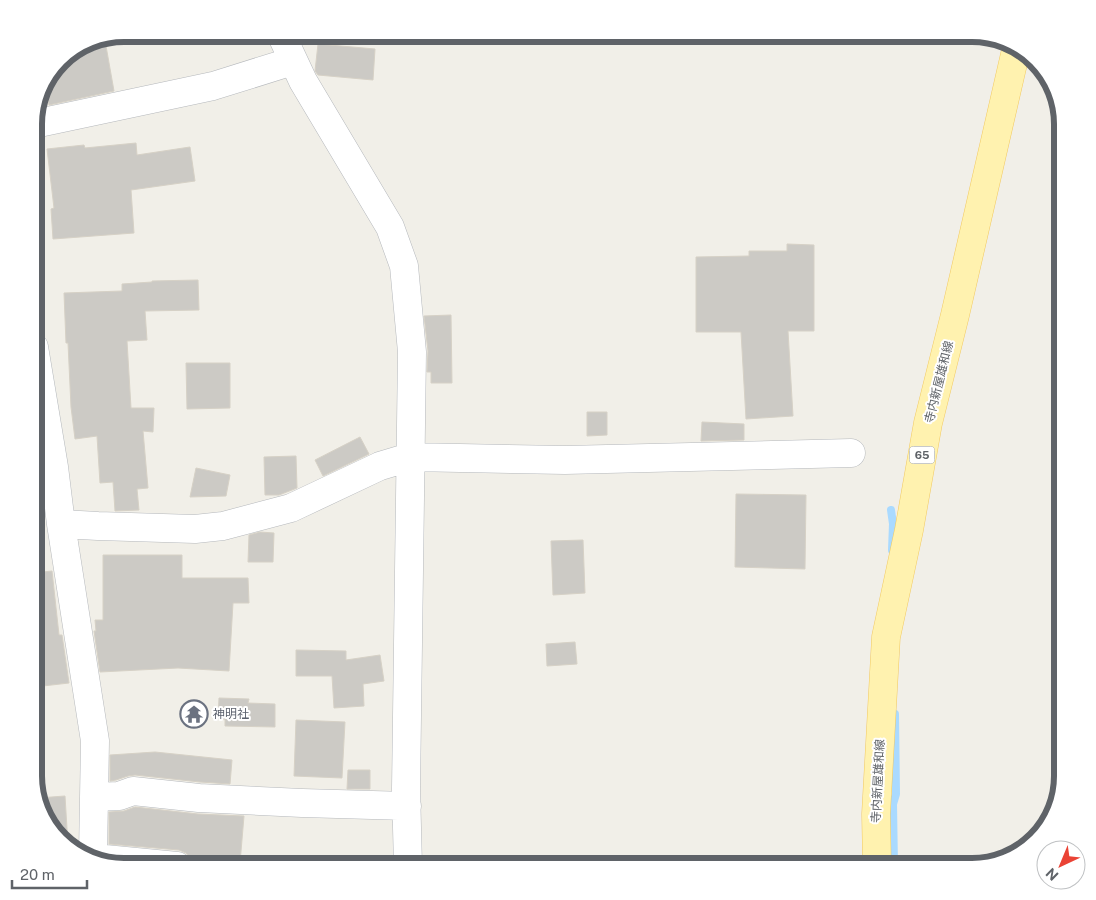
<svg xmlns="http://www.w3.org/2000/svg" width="1096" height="900" font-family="'Public Sans','Noto Sans JP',sans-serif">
	<rect width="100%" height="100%" fill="#f1efe8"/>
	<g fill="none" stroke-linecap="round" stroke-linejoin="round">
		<path stroke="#aadaff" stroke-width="8" d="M 891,510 L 893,524 L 892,550
			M 894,866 L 893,804 L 896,794 L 895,714"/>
	</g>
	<path fill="#cccac5" stroke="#d6d1c6" d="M 318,44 L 375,49 L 373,80 L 318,75 L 315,71 Z
		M 106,46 L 114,91 L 49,105 L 45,82 L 64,56 L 81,50 Z
		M 136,143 L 137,155 L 190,147 L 195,181 L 131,190 L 134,233 L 53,239 L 51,209 L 54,208 L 47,149 L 84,145 L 85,148 Z
		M 787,244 L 814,245 L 814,331 L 788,331 L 793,416 L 746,419 L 741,332 L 696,332 L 696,257 L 749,256 L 749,251 L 787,251 Z
		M 198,280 L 199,310 L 145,311 L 147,340 L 127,341 L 131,408 L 154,408 L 153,432 L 143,431 L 148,488 L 137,489 L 139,510 L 115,511 L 113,482 L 100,483 L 97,436 L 75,439 L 71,407 L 68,343 L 66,343 L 64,293 L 122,291 L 122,284 L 152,282 L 152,281 Z
		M 451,315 L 452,383 L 431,383 L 431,372 L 427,372 L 428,351 L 424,316 Z
		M 186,363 L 230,363 L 230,408 L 187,409 Z
		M 587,412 L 607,412 L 607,435 L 587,436 Z
		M 702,422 L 744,424 L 744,440 L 701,441 Z
		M 360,437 L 369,454 L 323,476 L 315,460 Z
		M 296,456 L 297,488 L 279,495 L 265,495 L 264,457 Z
		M 196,468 L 230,475 L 226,496 L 190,497 Z
		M 736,494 L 806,495 L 805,569 L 735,567 Z
		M 260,532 L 274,533 L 273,562 L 248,562 L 249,535 Z
		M 583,540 L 585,593 L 553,595 L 551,541 Z
		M 103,555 L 182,555 L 182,578 L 248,578 L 249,603 L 233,603 L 229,671 L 178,668 L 100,672 L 94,631 L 96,631 L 95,620 L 103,620 Z
		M 52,571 L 59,635 L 62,635 L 69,683 L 34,687 L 34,573 Z
		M 575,642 L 577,664 L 547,666 L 546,644 Z
		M 296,650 L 346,651 L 346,660 L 380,655 L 384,681 L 363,684 L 364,706 L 334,708 L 332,676 L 296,676 Z
		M 219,698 L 249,699 L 248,703 L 275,704 L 275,727 L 225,726 L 225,719 L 218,719 Z
		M 296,720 L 345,722 L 342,778 L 294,776 Z
		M 155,752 L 232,760 L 230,784 L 200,782 L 135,775 L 128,776 L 116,780 L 110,781 L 110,755 Z
		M 348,770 L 370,770 L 370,789 L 347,789 Z
		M 65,796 L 68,845 L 65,844 L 43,816 L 38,798 Z
		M 135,807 L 198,814 L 244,816 L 240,863 L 190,858 L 186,853 L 179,850 L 109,844 L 109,812 L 124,811 Z"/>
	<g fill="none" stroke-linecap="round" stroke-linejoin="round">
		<g stroke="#b5b8bc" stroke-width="29">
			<path id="minor" d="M 281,34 L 303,81 L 390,227 L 404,266 L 412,352 L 406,789 L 408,866
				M 34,124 L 213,86 L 293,61
				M 34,347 L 54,467 L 61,524 L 95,741 L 93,855
				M 61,524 L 98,526 L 195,529 L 223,526 L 291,508 L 380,466 L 410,457 L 565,460 L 851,453
				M 94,797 L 119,796 L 133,791 L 199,798 L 302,803 L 407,806
				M 105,859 L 177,866"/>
		</g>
		<g stroke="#f2c960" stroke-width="29">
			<path id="major" d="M 877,866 L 876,814 L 886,637 L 909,530 L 928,423 L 955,315 L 1016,50"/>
		</g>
		<use href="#minor" stroke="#fff" stroke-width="28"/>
		<use href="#major" stroke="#fff2af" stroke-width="28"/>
	</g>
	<defs>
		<g id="temple-ring" transform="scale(1.4375)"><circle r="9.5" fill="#fff" stroke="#6b7280" stroke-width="1.5"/><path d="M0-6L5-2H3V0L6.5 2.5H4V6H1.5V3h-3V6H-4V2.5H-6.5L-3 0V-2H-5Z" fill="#6b7280"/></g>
	</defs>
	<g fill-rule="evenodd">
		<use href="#temple-ring" x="194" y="714"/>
	</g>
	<g text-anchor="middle" stroke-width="4" stroke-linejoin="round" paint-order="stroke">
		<rect fill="#fff" stroke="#8f9295" stroke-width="1" x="909.5" y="446.5" width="25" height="17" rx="4"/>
		<g font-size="11" font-weight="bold" fill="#5f6368">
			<text x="922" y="459">65</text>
		</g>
		<g font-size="12" fill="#5f6368" stroke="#fff">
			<text transform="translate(939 382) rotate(-76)" y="4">寺内新屋雄和線</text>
			<text transform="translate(878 781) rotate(-87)" y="4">寺内新屋雄和線</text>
		</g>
		<g font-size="12" fill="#5b616d" stroke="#fff" text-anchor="start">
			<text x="213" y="718">神明社</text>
		</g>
	</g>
	<path d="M0 0H1096V900H0ZM124 42H972A82 82 0 0 1 1054 124V776A82 82 0 0 1 972 858H124A82 82 0 0 1 42 776V124A82 82 0 0 1 124 42Z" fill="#fff" fill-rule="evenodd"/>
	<path fill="none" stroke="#5f6368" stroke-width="6" d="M124 42H972A82 82 0 0 1 1054 124V776A82 82 0 0 1 972 858H124A82 82 0 0 1 42 776V124A82 82 0 0 1 124 42Z"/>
	<g transform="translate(1061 865) rotate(224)"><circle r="24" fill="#ffffff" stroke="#bfc1c3"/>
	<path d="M0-4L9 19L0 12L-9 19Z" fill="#ea4335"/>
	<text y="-8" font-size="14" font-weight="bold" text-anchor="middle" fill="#5f6368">N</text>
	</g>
	<path d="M12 880v8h75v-8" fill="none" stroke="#5f6368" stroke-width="2.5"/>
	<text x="20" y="880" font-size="15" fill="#5f6368" stroke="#ffffff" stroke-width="4" paint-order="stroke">20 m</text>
</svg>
